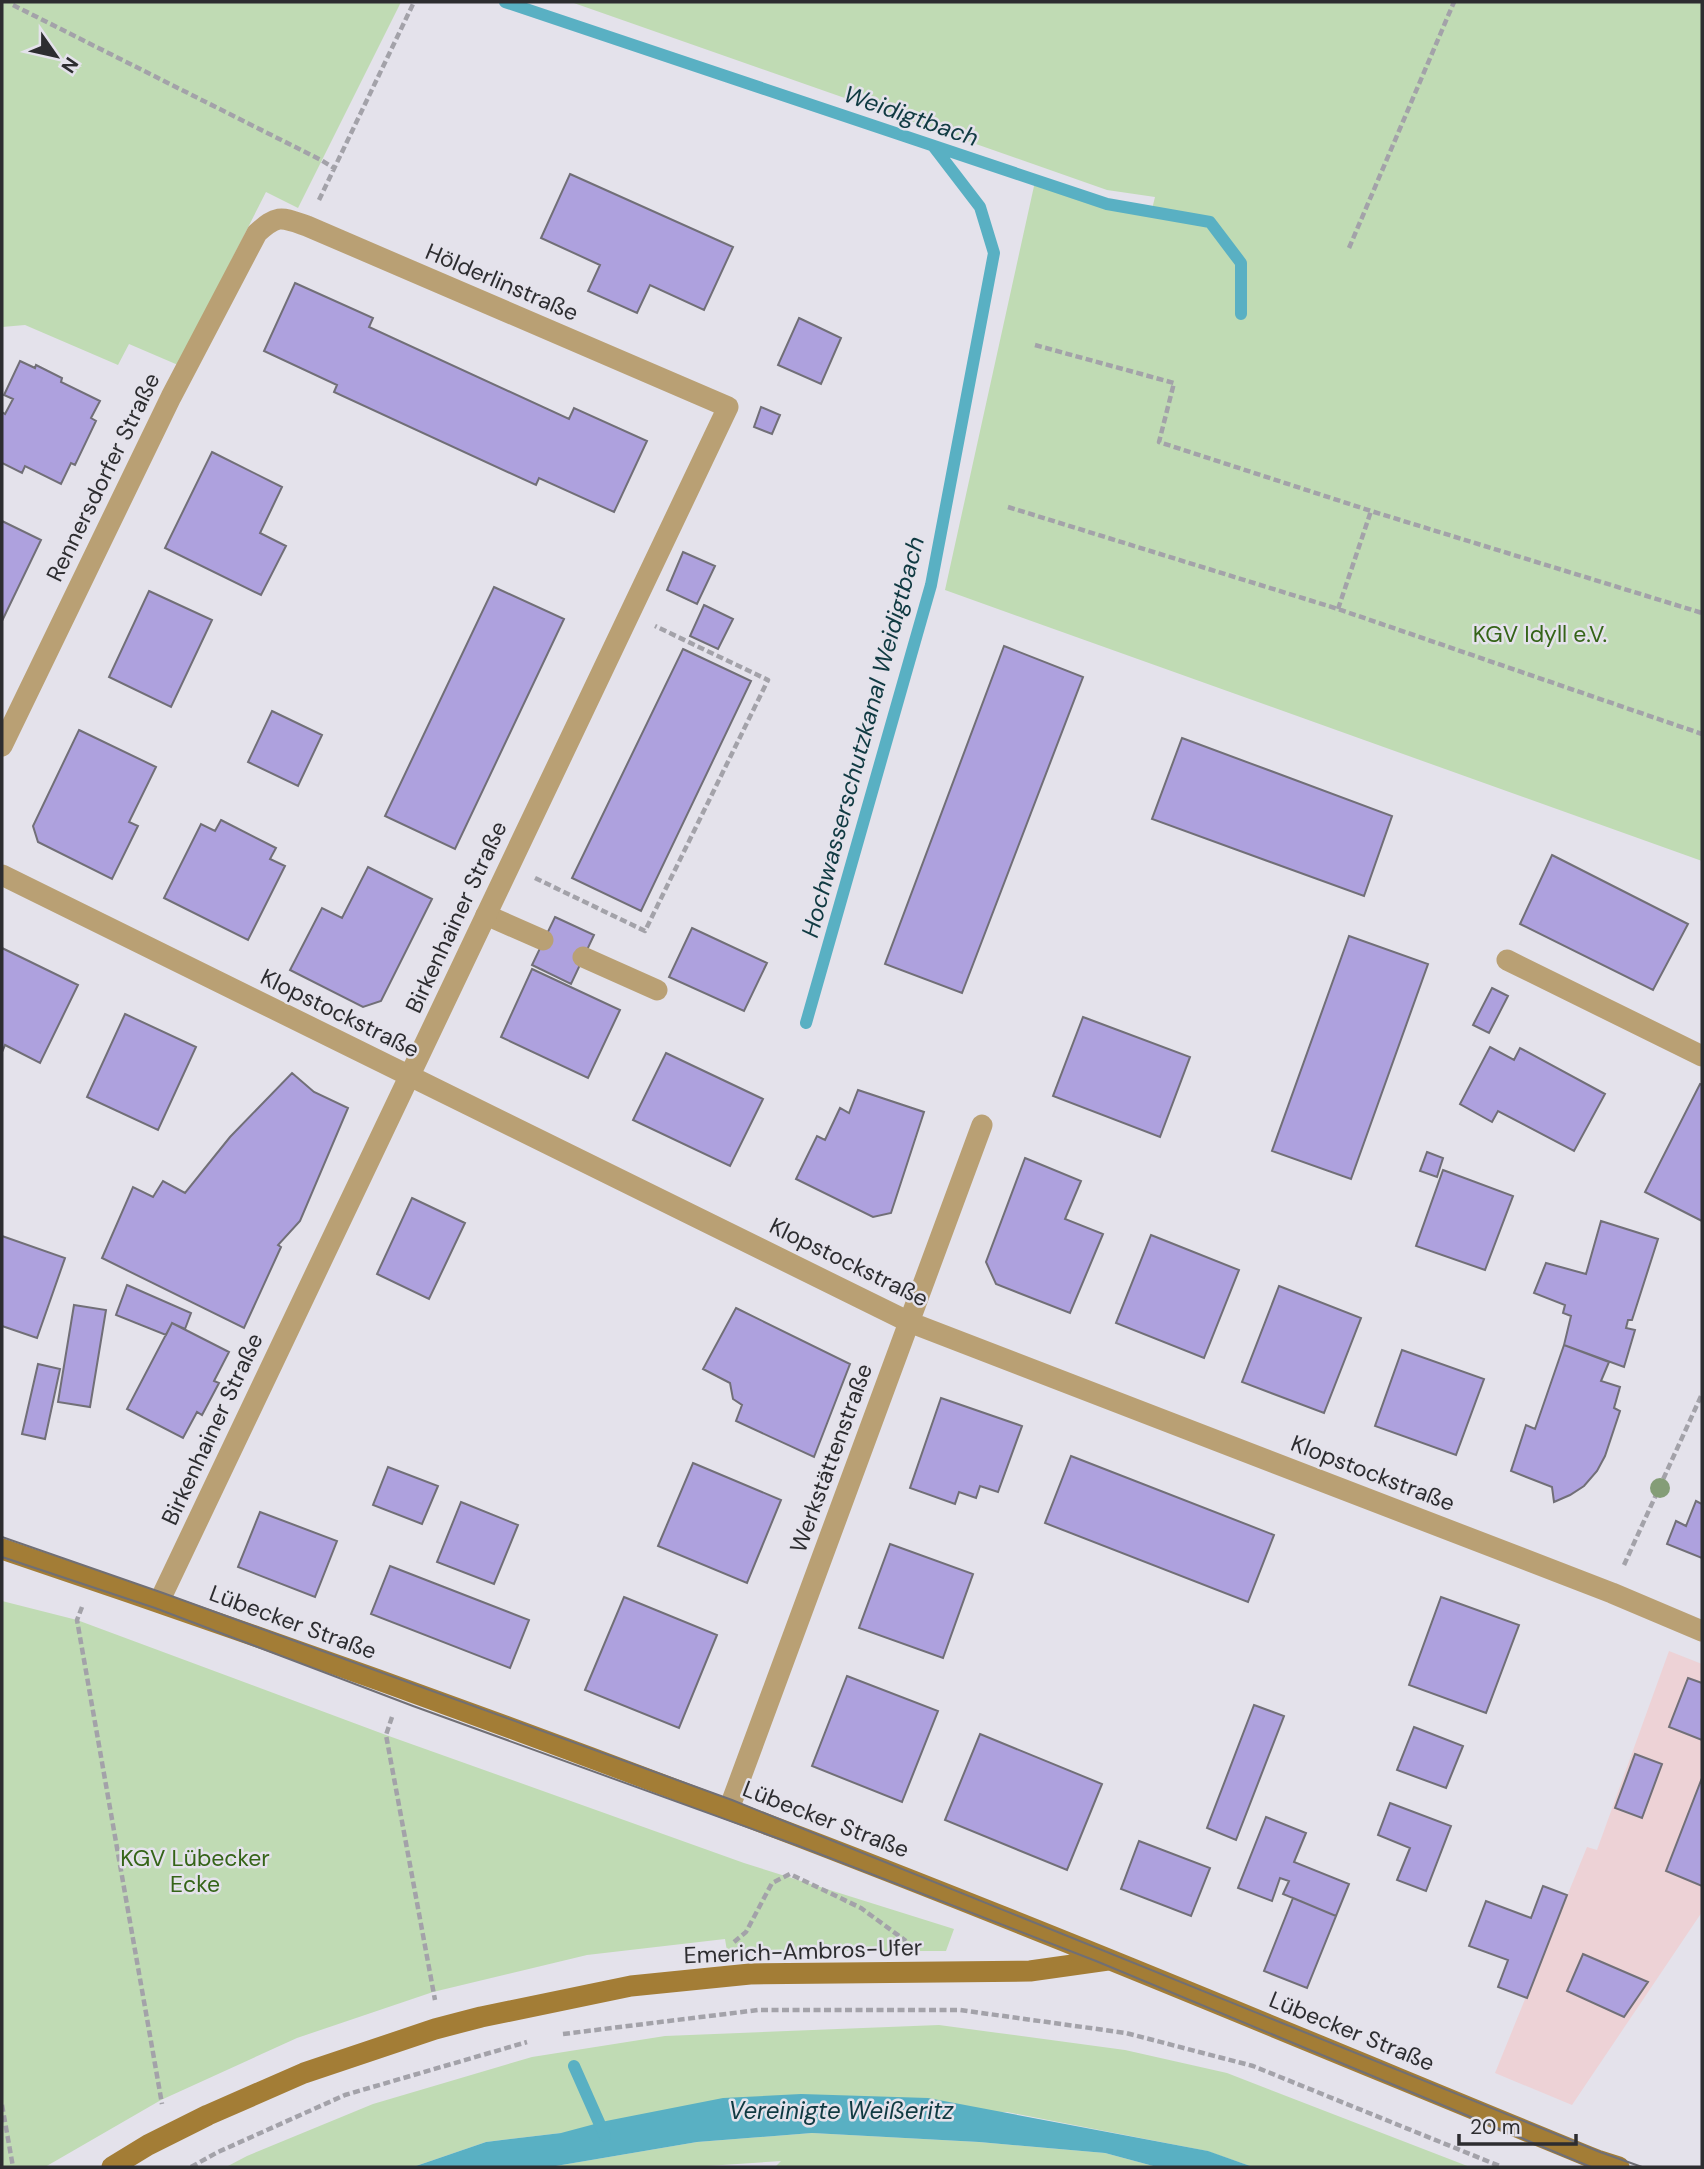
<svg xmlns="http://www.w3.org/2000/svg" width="1704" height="2169" font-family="'DM Sans',sans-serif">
	<rect width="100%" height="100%" fill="#e4e2eb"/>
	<path fill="#edd2d6" d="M 1669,1651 L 1702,1664 L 1702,1912 L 1572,2105 L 1495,2073 L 1587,1847 L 1597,1850 Z"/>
	<path fill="#c0dbb4" d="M 2,2 L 401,2 L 298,208 L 266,192 L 178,365 L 129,344 L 118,365 L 25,325 L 2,327 Z
		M 571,2 L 1702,2 L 1702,861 L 945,590 L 1036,177 L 1113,202 L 1152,209 L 1155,197 L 1107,190 Z
		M 2,1601 L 77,1620 L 386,1735 L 744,1863 L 954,1929 L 946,1951 L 727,1951 L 725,1939 L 587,1955 L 433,1992 L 297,2038 L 161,2100 L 45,2167 L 2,2167 Z
		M 939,2025 L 1125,2050 L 1227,2073 L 1470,2167 L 1253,2167 L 1207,2151 L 1007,2112 L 561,2133 L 486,2142 L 413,2167 L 226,2167 L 247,2156 L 373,2104 L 532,2057 L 665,2036 Z
		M 812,2133 L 979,2142 L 1105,2153 L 1157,2167 L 775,2167 L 781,2161 L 692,2167 L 550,2167 L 697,2142 Z"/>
	<path fill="#59b0c3" d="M 801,2094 L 928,2098 L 1208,2151 L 1253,2167 L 1157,2167 L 1105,2153 L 979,2142 L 812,2133 L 697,2142 L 550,2167 L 413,2167 L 486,2142 L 561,2133 L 606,2121 L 723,2098 Z"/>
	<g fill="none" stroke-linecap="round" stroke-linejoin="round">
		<path stroke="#59b0c3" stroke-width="12" d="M 505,2 L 1107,204 L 1210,222 L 1241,263 L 1241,314
			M 806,1023 L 931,585 L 994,253 L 980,207 L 934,147
			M 574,2066 L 605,2136"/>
	</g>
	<path fill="#aea1de" stroke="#716f77" stroke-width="2" d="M 570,174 L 733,247 L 704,310 L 650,285 L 637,313 L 588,291 L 600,265 L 541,238 Z
		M 295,283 L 373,318 L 369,327 L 569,419 L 574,408 L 647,441 L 614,512 L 539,478 L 536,485 L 334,392 L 337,385 L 264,351 Z
		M 799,318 L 841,338 L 821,384 L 778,365 Z
		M 20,361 L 35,368 L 36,365 L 62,378 L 61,382 L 100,401 L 91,418 L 96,421 L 75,465 L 71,463 L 61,484 L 25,466 L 22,473 L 2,463 L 2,412 L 5,414 L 13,399 L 4,395 Z
		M 761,407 L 780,415 L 772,434 L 754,427 Z
		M 212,452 L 282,487 L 260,533 L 286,546 L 261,595 L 165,548 Z
		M 2,521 L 41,540 L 2,621 Z
		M 683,552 L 715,566 L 697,604 L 667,590 Z
		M 494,587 L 564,619 L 455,849 L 385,816 Z
		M 149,591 L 212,620 L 171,707 L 109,677 Z
		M 704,605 L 733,619 L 718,649 L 690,636 Z
		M 1004,646 L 1083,677 L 962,993 L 885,964 Z
		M 683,649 L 751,681 L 641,911 L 572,878 Z
		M 272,711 L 322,735 L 298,786 L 248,762 Z
		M 79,730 L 156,767 L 129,822 L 138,826 L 112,879 L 38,842 L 33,826 Z
		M 1182,738 L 1392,816 L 1364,896 L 1152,819 Z
		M 221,820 L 276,848 L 270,859 L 285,866 L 248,940 L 164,898 L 201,824 L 215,831 Z
		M 1552,855 L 1688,924 L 1653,990 L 1520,924 Z
		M 368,867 L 432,899 L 381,1001 L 363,1007 L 290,970 L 322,908 L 342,918 Z
		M 555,917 L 594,935 L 571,984 L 532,965 Z
		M 692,928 L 767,963 L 744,1011 L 669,977 Z
		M 1349,936 L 1428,964 L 1351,1179 L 1272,1151 Z
		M 2,948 L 78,985 L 40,1063 L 5,1045 L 2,1052 Z
		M 532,969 L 620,1010 L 588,1078 L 501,1037 Z
		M 1492,988 L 1508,996 L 1489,1033 L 1473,1025 Z
		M 125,1014 L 196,1047 L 158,1130 L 87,1097 Z
		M 1083,1017 L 1190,1057 L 1160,1137 L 1053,1096 Z
		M 1490,1047 L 1514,1060 L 1520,1048 L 1605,1094 L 1574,1151 L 1498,1111 L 1492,1122 L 1460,1104 Z
		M 666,1053 L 763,1099 L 730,1166 L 633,1120 Z
		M 292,1073 L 314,1092 L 348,1108 L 300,1221 L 278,1245 L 281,1247 L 244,1328 L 102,1258 L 133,1187 L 153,1197 L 163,1181 L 185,1193 L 230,1137 Z
		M 1700,1084 L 1702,1085 L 1702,1221 L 1645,1192 Z
		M 858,1090 L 924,1112 L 891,1213 L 873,1217 L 796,1179 L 817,1136 L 825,1140 L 840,1108 L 849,1113 Z
		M 1427,1152 L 1443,1158 L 1437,1177 L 1420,1171 Z
		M 1025,1158 L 1081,1181 L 1065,1219 L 1103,1234 L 1070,1313 L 996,1284 L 986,1262 Z
		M 1443,1170 L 1513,1196 L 1485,1270 L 1416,1246 Z
		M 412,1198 L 465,1223 L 429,1299 L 377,1274 Z
		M 1601,1221 L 1658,1239 L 1632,1320 L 1628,1320 L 1626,1328 L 1635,1330 L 1624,1367 L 1564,1345 L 1571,1316 L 1563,1313 L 1565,1305 L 1534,1293 L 1546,1263 L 1586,1274 Z
		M 1151,1235 L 1239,1270 L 1204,1358 L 1116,1323 Z
		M 2,1236 L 65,1258 L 37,1338 L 2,1326 Z
		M 127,1285 L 191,1313 L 185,1329 L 172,1323 L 166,1335 L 116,1315 Z
		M 1279,1286 L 1361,1318 L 1324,1413 L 1242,1382 Z
		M 74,1305 L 106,1310 L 90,1407 L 58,1402 Z
		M 736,1308 L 850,1364 L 814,1457 L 736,1421 L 742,1405 L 733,1399 L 730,1383 L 703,1369 Z
		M 172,1323 L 229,1352 L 214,1381 L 219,1383 L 202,1415 L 197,1412 L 183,1438 L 127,1409 Z
		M 1564,1345 L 1609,1362 L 1601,1381 L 1620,1387 L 1614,1408 L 1620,1411 L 1605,1456 L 1597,1471 L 1584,1486 L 1570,1495 L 1554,1502 L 1552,1487 L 1511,1471 L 1526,1425 L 1535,1429 Z
		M 1402,1350 L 1484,1379 L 1456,1455 L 1375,1426 Z
		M 38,1364 L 60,1369 L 45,1439 L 22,1434 Z
		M 941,1398 L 1022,1426 L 998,1492 L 980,1486 L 976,1498 L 959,1492 L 955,1504 L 910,1488 Z
		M 1071,1456 L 1274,1535 L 1248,1602 L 1045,1523 Z
		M 693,1463 L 781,1500 L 747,1583 L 658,1546 Z
		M 388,1467 L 438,1486 L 422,1524 L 373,1505 Z
		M 1696,1501 L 1702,1504 L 1702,1558 L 1667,1544 L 1676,1521 L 1686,1526 Z
		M 461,1502 L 518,1525 L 494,1584 L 437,1562 Z
		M 260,1512 L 337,1541 L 315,1597 L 238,1567 Z
		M 890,1544 L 973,1574 L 943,1658 L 859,1628 Z
		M 390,1566 L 529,1620 L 510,1668 L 371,1614 Z
		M 624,1597 L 717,1635 L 679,1728 L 585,1690 Z
		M 1441,1597 L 1519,1625 L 1486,1713 L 1409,1685 Z
		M 847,1676 L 938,1711 L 902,1802 L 812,1766 Z
		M 1688,1678 L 1702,1683 L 1702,1740 L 1669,1727 Z
		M 1254,1705 L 1284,1716 L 1236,1840 L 1207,1828 Z
		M 1414,1727 L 1463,1746 L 1446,1788 L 1397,1770 Z
		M 980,1734 L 1102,1784 L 1067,1870 L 945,1820 Z
		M 1635,1754 L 1662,1764 L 1642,1818 L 1615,1808 Z
		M 1702,1778 L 1702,1886 L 1666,1871 Z
		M 1390,1803 L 1451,1826 L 1426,1891 L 1397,1880 L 1410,1848 L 1378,1835 Z
		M 1266,1817 L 1306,1833 L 1294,1862 L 1349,1884 L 1336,1916 L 1283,1894 L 1289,1881 L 1280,1878 L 1272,1901 L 1238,1888 Z
		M 1139,1841 L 1210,1868 L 1191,1916 L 1121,1889 Z
		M 1543,1886 L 1567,1895 L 1527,1998 L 1498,1987 L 1508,1960 L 1469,1946 L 1486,1901 L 1531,1918 Z
		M 1293,1898 L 1336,1916 L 1307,1988 L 1264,1971 Z
		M 1583,1954 L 1648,1982 L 1624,2017 L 1567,1991 Z"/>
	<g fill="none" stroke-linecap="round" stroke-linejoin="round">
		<path stroke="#a3a2a9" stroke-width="4.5" stroke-dasharray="7 3.5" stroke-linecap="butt" d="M 13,5 L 321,160 L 334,168
			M 319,200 L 414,2
			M 1349,248 L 1454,2
			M 1035,345 L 1174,383 L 1159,442 L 1371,511 L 1702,613
			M 1008,507 L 1338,609 L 1702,734
			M 1338,609 L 1371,511
			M 535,878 L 645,931 L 768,680 L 655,626
			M 1624,1565 L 1702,1394
			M 82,1607 L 77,1620 L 162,2104
			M 392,1717 L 386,1735 L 435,2000
			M 734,1942 L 746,1932 L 772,1883 L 790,1874 L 861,1908 L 906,1941
			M 563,2034 L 758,2010 L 960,2010 L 1126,2033 L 1253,2066 L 1502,2167
			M 2,2105 L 13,2167
			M 191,2167 L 218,2152 L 345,2095 L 527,2042"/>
		<path stroke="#b9a074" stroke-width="21" d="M 486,915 L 543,940
			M 583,957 L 657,990"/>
		<path stroke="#b9a074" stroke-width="21" d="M 2,746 L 171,397 L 257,233 C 278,214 281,217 307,226 L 728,407 L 159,1602
			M 2,875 L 909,1322 L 1612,1593 L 1702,1631
			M 1507,960 L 1702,1056
			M 729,1809 L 982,1125"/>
		<path stroke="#a37d36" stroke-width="21" d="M 2,1549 C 246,1631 489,1718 729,1810 C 1021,1920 1309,2042 1597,2160 L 1619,2167
			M 112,2167 L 148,2145 L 208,2115 L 304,2073 L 435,2029 L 481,2017 L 631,1986 L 750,1974 L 1030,1971 L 1108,1960"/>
		<path stroke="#706f75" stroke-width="2" d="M 2,1537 L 163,1593 L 732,1800 L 1600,2152 L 1642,2167
			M 2,1557 L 155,1608 L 413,1706 L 799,1846 L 1096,1961 L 1591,2167"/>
	</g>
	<circle fill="#849d77" cx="1660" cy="1488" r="10"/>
	<g text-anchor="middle" stroke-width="5" stroke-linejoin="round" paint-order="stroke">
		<g font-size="23" fill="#2d2d30" stroke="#e4e2eb">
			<text transform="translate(502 282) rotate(23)" y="8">Hölderlinstraße</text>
			<text transform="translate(103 477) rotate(-64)" y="8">Rennersdorfer Straße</text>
			<text transform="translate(456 917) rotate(-65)" y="8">Birkenhainer Straße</text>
			<text transform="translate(340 1013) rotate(26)" y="8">Klopstockstraße</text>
			<text transform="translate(849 1262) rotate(26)" y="8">Klopstockstraße</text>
			<text transform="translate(212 1429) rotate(-65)" y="8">Birkenhainer Straße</text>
			<text transform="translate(831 1458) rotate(-70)" y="8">Werkstättenstraße</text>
			<text transform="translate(1373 1473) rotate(21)" y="8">Klopstockstraße</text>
			<text transform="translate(293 1622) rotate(20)" y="8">Lübecker Straße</text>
			<text transform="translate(826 1819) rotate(21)" y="8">Lübecker Straße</text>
			<text transform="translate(803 1951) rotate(-2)" y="8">Emerich-Ambros-Ufer</text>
			<text transform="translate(1352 2031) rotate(22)" y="8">Lübecker Straße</text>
		</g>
		<g font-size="23" fill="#356418" stroke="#e4e2eb">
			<text x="1540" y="642">KGV Idyll e.V.</text>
			<text x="195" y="1866">KGV Lübecker<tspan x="195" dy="26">Ecke</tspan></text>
		</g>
		<g font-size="24" font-style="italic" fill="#103a42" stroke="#e4e2eb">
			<text transform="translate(911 116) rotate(19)" y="8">Weidigtbach</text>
			<text transform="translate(863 737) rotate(-75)" y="8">Hochwasserschutzkanal Weidigtbach</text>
			<text x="841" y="2119">Vereinigte Weißeritz</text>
		</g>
	</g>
	<rect width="1704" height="2169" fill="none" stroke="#2d2d30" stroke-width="7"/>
	<g transform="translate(56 56) rotate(124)" stroke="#e4e2eb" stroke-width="5" paint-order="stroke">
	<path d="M0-5L12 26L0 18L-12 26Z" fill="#2d2d30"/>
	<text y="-10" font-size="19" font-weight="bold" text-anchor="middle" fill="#2d2d30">N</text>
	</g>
	<path d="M1459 2134v10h117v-10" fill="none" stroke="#2d2d30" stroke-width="3.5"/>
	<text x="1470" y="2134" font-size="21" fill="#2d2d30" stroke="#e4e2eb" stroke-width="5" paint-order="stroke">20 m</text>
</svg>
